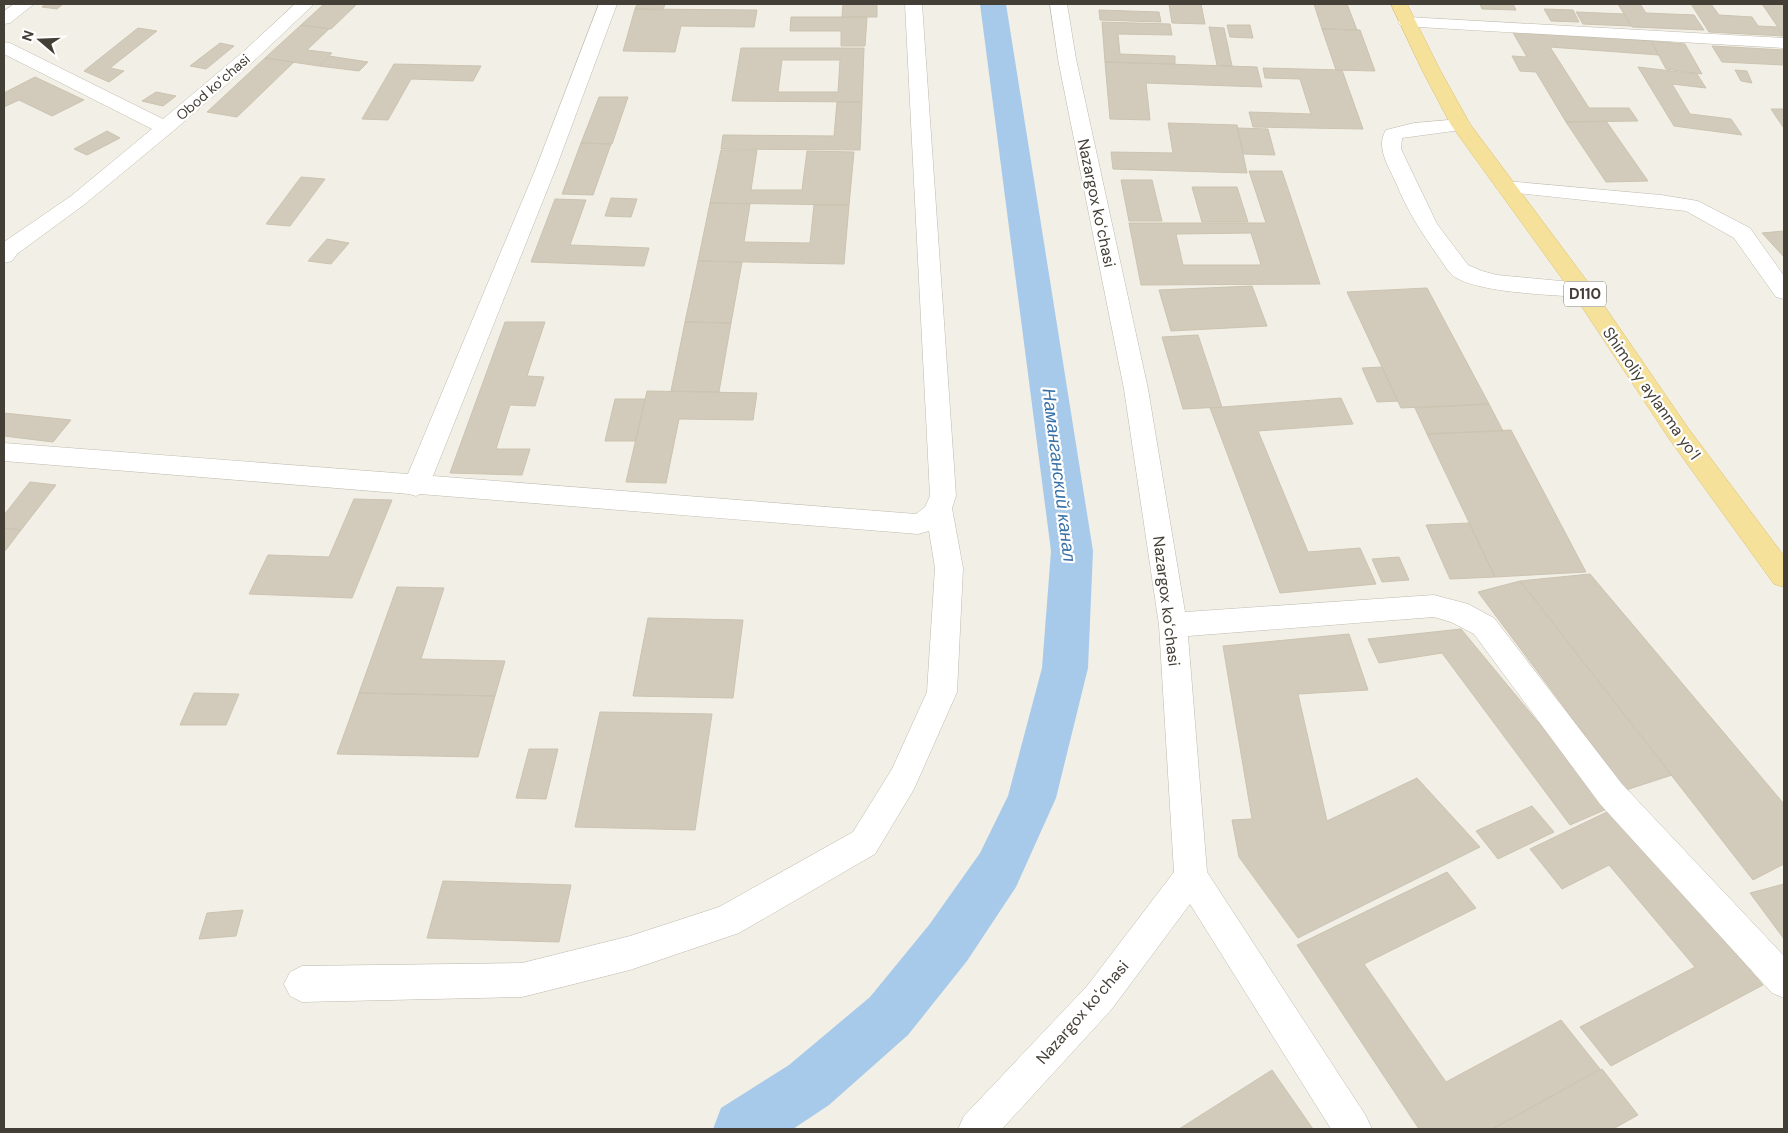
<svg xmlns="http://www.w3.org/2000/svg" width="1788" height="1133" font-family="'DM Sans',sans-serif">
	<rect width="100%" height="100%" fill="#f2efe6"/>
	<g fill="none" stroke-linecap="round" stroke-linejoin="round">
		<path fill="#a7caea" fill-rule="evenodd" d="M 980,4 L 1006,4 L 1093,551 L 1088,668 L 1056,798 L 1016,887 L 967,961 L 908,1035 L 829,1105 L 793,1129 L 713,1129 L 721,1108 L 789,1065 L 870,997 L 929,925 L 980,853 L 1008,796 L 1042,668 L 1051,551 Z"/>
	</g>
	<path fill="#d2cbbc" stroke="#ccc3b0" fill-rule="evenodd" d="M 46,4 L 63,4 L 57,9 L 42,7 Z
		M 324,4 L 357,4 L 331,29 L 301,25 Z
		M 637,4 L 665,4 L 663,10 L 635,9 Z
		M 843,4 L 877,4 L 877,17 L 842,17 Z
		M 1169,4 L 1201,4 L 1205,24 L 1172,23 Z
		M 1314,4 L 1347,4 L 1357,30 L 1322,29 Z
		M 1480,4 L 1513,4 L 1516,10 L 1482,9 Z
		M 1618,4 L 1640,4 L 1646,13 L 1694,15 L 1704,30 L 1632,27 Z
		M 1691,4 L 1711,4 L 1719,15 L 1752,17 L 1758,26 L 1777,27 L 1783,36 L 1709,32 Z
		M 1762,4 L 1784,4 L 1784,36 Z
		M 635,9 L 757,10 L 754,27 L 681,26 L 675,52 L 623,51 Z
		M 1544,9 L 1573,10 L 1579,22 L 1551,21 Z
		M 1099,10 L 1159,12 L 1161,22 L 1100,20 Z
		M 1576,12 L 1624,14 L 1631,26 L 1583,24 Z
		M 791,17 L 867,17 L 865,46 L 841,46 L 841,31 L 790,31 Z
		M 1102,22 L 1170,24 L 1172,35 L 1118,34 L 1120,54 L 1175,56 L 1175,64 L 1105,62 Z
		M 301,25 L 329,29 L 307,50 L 332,53 L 319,66 L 265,58 Z
		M 1227,25 L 1250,25 L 1253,38 L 1230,37 Z
		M 1209,27 L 1224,28 L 1232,66 L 1217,65 Z
		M 138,28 L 157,31 L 110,68 L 124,71 L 109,82 L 84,71 Z
		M 1322,29 L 1360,30 L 1375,71 L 1336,70 Z
		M 1512,31 L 1651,41 L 1659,55 L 1550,47 L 1589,108 L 1629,108 L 1638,121 L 1566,122 L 1536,72 L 1520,71 L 1512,56 L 1527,57 Z
		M 1651,41 L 1685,44 L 1702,74 L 1666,69 Z
		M 220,43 L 234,46 L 206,69 L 190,66 Z
		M 1712,46 L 1784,50 L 1784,65 L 1722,62 Z
		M 741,48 L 864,48 L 862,102 L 732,101 ZM 782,60 L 840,60 L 838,92 L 778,92 Z
		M 329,56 L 368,62 L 359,71 L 319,66 Z
		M 265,58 L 294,62 L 237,117 L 207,112 Z
		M 1105,62 L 1257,67 L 1262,87 L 1146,83 L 1150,120 L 1110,119 Z
		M 394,64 L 481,66 L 473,81 L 411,79 L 388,120 L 362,119 Z
		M 1638,67 L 1697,74 L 1706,88 L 1672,84 L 1690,114 L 1731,119 L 1742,135 L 1674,126 Z
		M 1263,68 L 1342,70 L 1363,129 L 1253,127 L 1249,112 L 1311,114 L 1300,79 L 1265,78 Z
		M 1735,70 L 1747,71 L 1752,83 L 1741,81 Z
		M 35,77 L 84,100 L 52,116 L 19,100 L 4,107 L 4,93 Z
		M 156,92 L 176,96 L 163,106 L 142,101 Z
		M 599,97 L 628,97 L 612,144 L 581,143 Z
		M 837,102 L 862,102 L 860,150 L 721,149 L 723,135 L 834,136 Z
		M 1771,109 L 1784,109 L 1784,127 L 1783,127 Z
		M 1606,121 L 1648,181 L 1606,182 L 1566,122 Z
		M 1168,123 L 1237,125 L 1247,173 L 1113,169 L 1111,152 L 1173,153 Z
		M 1237,128 L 1268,129 L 1275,155 L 1244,154 Z
		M 107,131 L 120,138 L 87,155 L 74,149 Z
		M 581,143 L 611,144 L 593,195 L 562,194 Z
		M 721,150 L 757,150 L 751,190 L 802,190 L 807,151 L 854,152 L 849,205 L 710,203 Z
		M 1249,171 L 1282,171 L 1320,284 L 1141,285 L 1129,223 L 1266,223 ZM 1251,233 L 1261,265 L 1183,265 L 1176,234 Z
		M 301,177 L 325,179 L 290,226 L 266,224 Z
		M 1121,180 L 1152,180 L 1162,221 L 1129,221 Z
		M 1192,187 L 1237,187 L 1248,222 L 1202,222 Z
		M 611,198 L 637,199 L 631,217 L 605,216 Z
		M 555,199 L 586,200 L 570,245 L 649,248 L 644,266 L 531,262 Z
		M 710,203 L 750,204 L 744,242 L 810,243 L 814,205 L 849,205 L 844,264 L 698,261 Z
		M 1784,231 L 1784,257 L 1762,233 Z
		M 327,239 L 349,243 L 331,264 L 308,261 Z
		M 698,261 L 742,262 L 731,323 L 685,322 Z
		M 1252,286 L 1267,326 L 1171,331 L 1159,290 Z
		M 1427,288 L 1489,404 L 1401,408 L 1347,292 Z
		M 505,322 L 545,322 L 527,376 L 544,377 L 535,406 L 510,405 L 496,449 L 530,449 L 522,475 L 450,473 Z
		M 685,322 L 731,323 L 719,392 L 671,391 Z
		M 1198,335 L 1222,407 L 1183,409 L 1162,337 Z
		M 1382,367 L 1398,401 L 1377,402 L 1362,368 Z
		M 647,391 L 757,393 L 753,420 L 679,419 L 666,483 L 626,482 Z
		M 1341,398 L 1353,424 L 1258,431 L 1308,552 L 1360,548 L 1376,584 L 1280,593 L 1210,408 Z
		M 615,399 L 645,399 L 636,441 L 605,441 Z
		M 1489,404 L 1503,431 L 1427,434 L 1415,408 Z
		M 4,413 L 71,420 L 53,442 L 4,436 Z
		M 1511,430 L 1586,572 L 1495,577 L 1427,434 Z
		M 30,482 L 56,485 L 21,530 L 4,528 L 4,515 Z
		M 354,499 L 392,500 L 352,598 L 249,594 L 268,555 L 329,557 Z
		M 1469,523 L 1495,577 L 1450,579 L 1426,525 Z
		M 4,528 L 21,530 L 5,551 L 4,550 Z
		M 1399,557 L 1409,580 L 1382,582 L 1372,559 Z
		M 1590,574 L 1784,804 L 1784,864 L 1753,880 L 1520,581 Z
		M 1520,581 L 1672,775 L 1626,790 L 1478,592 Z
		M 397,587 L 444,588 L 421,659 L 505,661 L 495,696 L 359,693 Z
		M 648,618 L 743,620 L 733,698 L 633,696 Z
		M 1461,629 L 1609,808 L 1570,825 L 1442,653 L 1379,663 L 1368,639 Z
		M 1349,634 L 1368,690 L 1298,694 L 1327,821 L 1417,778 L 1480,847 L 1298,938 L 1239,857 L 1232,820 L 1252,819 L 1223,646 Z
		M 194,693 L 239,694 L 226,725 L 180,725 Z
		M 359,693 L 495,696 L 478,757 L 337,754 Z
		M 600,712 L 712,714 L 695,830 L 575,827 Z
		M 529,749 L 558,749 L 546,799 L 516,798 Z
		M 1532,806 L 1554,832 L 1498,859 L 1476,831 Z
		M 1611,810 L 1763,985 L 1611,1066 L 1580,1027 L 1695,967 L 1609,865 L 1562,889 L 1530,849 Z
		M 1447,872 L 1476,908 L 1364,964 L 1446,1082 L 1561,1020 L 1600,1069 L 1492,1129 L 1419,1129 L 1297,945 Z
		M 443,881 L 571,885 L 559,942 L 427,938 Z
		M 1784,884 L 1784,939 L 1750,893 Z
		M 243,910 L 236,936 L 199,939 L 207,913 Z
		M 1602,1069 L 1638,1115 L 1613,1129 L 1492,1129 Z
		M 1272,1070 L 1313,1129 L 1179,1129 Z"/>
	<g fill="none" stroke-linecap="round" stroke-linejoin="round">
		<g stroke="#bfbaac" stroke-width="1">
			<path id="minor" d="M 14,4 L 34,4 L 10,23 L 4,24 L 4,11 Z
				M 295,4 L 314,4 L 256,59 L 172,132 L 85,204 L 17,254 L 12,261 L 4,263 L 4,242 L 71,196 L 152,129 L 4,54 L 4,42 L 10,43 L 163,119 L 244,51 Z
				M 599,4 L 617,4 L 556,168 L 433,476 L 916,514 L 925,507 L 930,496 L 905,4 L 922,4 L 956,496 L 952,508 L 963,568 L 957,692 L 914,789 L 875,854 L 739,933 L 630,970 L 522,997 L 302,1002 L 290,996 L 284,984 L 290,972 L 302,966 L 522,963 L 630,936 L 719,907 L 853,832 L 892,769 L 927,692 L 935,568 L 929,531 L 918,534 L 420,494 L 416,496 L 409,494 L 4,461 L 4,443 L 408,474 L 536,168 Z
				M 1050,4 L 1067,4 L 1076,59 L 1148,389 L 1185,612 L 1434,595 L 1468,604 L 1494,618 L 1622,784 L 1784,956 L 1784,998 L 1772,993 L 1600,804 L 1474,634 L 1451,622 L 1434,617 L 1188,636 L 1207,872 L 1366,1116 L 1372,1129 L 1331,1129 L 1190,904 L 1111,1010 L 1002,1129 L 958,1129 L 964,1116 L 1087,986 L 1174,872 L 1159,625 L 1124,389 L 1058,59 Z
				M 1407,17 L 1784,38 L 1784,48 L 1401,26 L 1398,22 L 1401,18 Z
				M 1461,119 L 1468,121 L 1471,125 L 1468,129 L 1402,138 L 1401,149 L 1437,224 L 1468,265 L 1482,271 L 1497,275 L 1582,283 L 1590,285 L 1593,290 L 1590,295 L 1582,297 C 1554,295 1471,293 1451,274 C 1446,269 1442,261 1438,256 C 1421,232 1407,210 1396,183 C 1389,167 1375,147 1386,130 L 1414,123 Z
				M 1506,181 L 1661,195 L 1698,201 L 1750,228 L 1784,276 L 1784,299 L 1776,297 L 1734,238 L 1686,211 L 1499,191 L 1496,187 L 1499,183 Z"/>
		</g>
		<g stroke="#dabf6c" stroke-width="1">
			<path id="major" d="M 1391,4 L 1407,4 L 1440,70 L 1470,124 L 1590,285 L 1688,428 L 1784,556 L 1784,587 L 1774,584 L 1670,440 L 1574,295 L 1451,125 L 1422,70 Z"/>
		</g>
		<use href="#minor" fill="#fff" fill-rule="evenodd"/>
		<use href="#major" fill="#f6e19b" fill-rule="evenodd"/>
	</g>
	<g text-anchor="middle" stroke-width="4.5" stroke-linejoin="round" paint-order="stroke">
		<g font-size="14" fill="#443f36" stroke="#fff">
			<text transform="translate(213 87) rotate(-41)" y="5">Obod koʻchasi</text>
		</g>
		<rect fill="#fff" stroke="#7c7972" stroke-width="1" x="1564" y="281.5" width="42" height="25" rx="4"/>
		<g font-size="15" font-weight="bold" fill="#443f36">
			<text x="1585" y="299">D110</text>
		</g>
		<g font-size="16" fill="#443f36" stroke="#fff">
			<text transform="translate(1097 203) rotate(78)" y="6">Nazargox koʻchasi</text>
			<text transform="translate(1652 393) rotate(55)" y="6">Shimoliy aylanma yoʻl</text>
			<text transform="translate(1167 601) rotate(83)" y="6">Nazargox koʻchasi</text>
			<text transform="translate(1082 1012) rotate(-49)" y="6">Nazargox koʻchasi</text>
		</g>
		<g font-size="18" font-style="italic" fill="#3871a7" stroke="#fff">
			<text transform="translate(1059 475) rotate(83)" y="6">Наманганский канал</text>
		</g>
	</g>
	<rect width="1788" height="1133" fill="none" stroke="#443f36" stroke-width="10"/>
	<g transform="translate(40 40) rotate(289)" stroke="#ffffff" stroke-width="4" paint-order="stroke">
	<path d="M0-4L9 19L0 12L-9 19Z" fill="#443f36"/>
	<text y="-8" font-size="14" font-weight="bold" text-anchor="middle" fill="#443f36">N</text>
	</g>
</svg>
